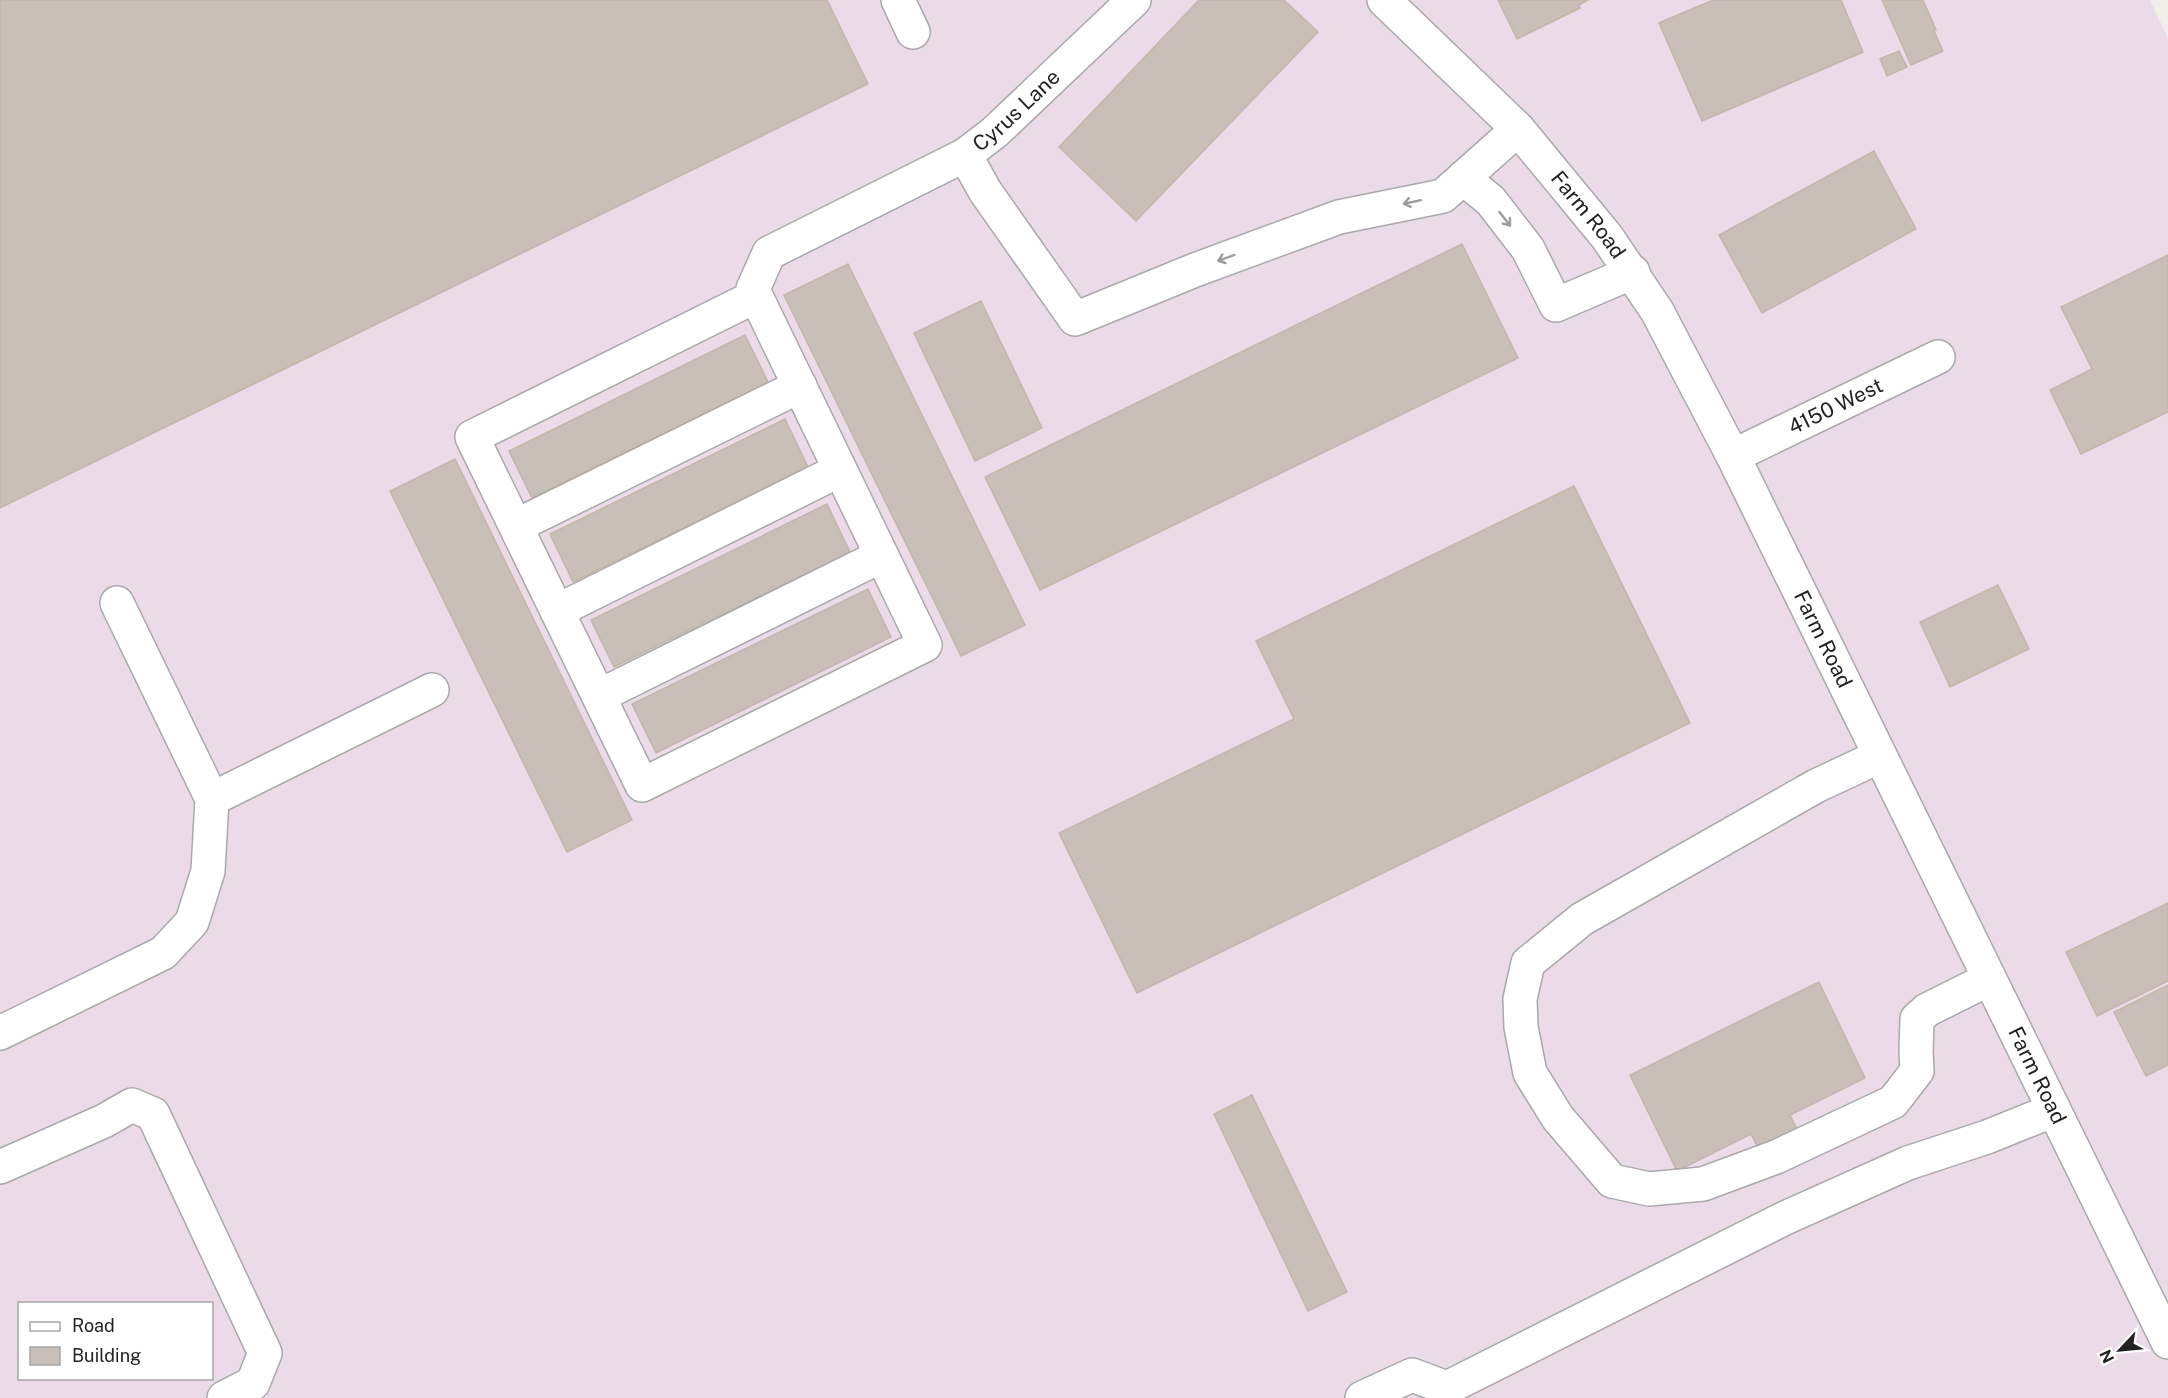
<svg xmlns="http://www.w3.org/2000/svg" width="2168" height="1398" font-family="'Public Sans',sans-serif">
	<rect width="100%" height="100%" fill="#f2efe9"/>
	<path fill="#ebdbe8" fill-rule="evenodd" d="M 0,0 L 2150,0 L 2168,38 L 2168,1398 L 0,1398 ZM 20,1304 L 212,1304 L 212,1378 L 20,1378 Z"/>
	<path fill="#c7bfb8" stroke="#c4b6ab" stroke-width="1.5" d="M 0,0 L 827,0 L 868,84 L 0,508 Z
		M 1199,0 L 1284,0 L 1318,32 L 1136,221 L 1059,147 Z
		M 1498,0 L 1588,0 L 1579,5 L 1580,8 L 1517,39 Z
		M 1713,0 L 1841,0 L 1863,52 L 1702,121 L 1659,23 Z
		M 1882,0 L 1923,0 L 1936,30 L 1934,31 L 1943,51 L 1911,65 Z
		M 1899,51 L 1907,67 L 1887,76 L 1880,59 Z
		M 1874,151 L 1916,229 L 1762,313 L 1719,235 Z
		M 1462,244 L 1518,358 L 1040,590 L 985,477 Z
		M 2168,255 L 2168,412 L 2081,454 L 2050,390 L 2092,369 L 2061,307 Z
		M 848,264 L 1025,625 L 961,656 L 784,295 Z
		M 981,301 L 1042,428 L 975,461 L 914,333 Z
		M 745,335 L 768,382 L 532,498 L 509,451 Z
		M 785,419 L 808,467 L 573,582 L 550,534 Z
		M 455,459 L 632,820 L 567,852 L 390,491 Z
		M 1574,486 L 1690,723 L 1137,993 L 1059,833 L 1294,719 L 1256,641 Z
		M 827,504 L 850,552 L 614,667 L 591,620 Z
		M 1998,585 L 2029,649 L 1950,687 L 1920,622 Z
		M 868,589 L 891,637 L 656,753 L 632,704 Z
		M 2168,903 L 2168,981 L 2097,1016 L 2066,952 Z
		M 1819,982 L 1865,1078 L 1790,1115 L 1801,1137 L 1762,1156 L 1751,1134 L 1677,1171 L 1630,1075 Z
		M 2168,985 L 2168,1065 L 2146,1076 L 2114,1012 Z
		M 1252,1095 L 1347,1292 L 1308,1311 L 1214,1114 Z"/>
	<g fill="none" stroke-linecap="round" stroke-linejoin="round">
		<g stroke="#a9a9a9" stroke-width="36">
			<g id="minor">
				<path d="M 898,0 L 913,32"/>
				<path id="s1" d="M 1384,0 L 1518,129 L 1607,237 L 1657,311 L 1733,456 L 2168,1342"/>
				<path d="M 965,155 L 985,191 L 1075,319 L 1195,270 L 1339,217 L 1443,196 L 1518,129"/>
				<path d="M 1463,178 L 1491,201 L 1528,249 L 1556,305 L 1633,272"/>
				<path id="s2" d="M 756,296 L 472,437 L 642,785 L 925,645 L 756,296 L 753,289 L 769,253 L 965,155 L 995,132 L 1134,0"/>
				<path id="s3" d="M 1733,456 L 1938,357"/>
				<path d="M 516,526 L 800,386"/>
				<path d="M 557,611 L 840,470"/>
				<path d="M 599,696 L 881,556"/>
				<path d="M 1880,756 L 1816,786 L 1582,919 L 1528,963 L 1520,999 L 1521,1027 L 1530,1073 L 1558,1118 L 1612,1181 L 1649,1189 L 1703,1184 L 1776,1157 L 1893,1102 L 1917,1071 L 1916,1052 L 1917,1019 L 1927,1010 L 1989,979"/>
				<path d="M 212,799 L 432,690"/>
				<path d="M 0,1033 L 163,953 L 192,922 L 208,871 L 212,799 L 117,603"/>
				<path d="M 0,1167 L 104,1121 L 132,1105 L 153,1114 L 265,1353 L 253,1383 L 224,1398"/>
				<path d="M 1362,1398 L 1412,1375 L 1447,1388 L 1785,1218 L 1908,1163 L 1987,1137 L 2054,1110"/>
			</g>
		</g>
		<use href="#minor" stroke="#fff" stroke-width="33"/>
	</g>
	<defs><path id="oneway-shaft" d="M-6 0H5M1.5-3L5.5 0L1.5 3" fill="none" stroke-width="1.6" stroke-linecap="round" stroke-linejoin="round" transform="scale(1.5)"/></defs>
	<g stroke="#9c9c9c">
		<use href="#oneway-shaft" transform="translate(1412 202) rotate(168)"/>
		<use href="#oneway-shaft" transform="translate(1505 219) rotate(52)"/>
		<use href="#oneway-shaft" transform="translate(1226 258) rotate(160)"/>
	</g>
	<g text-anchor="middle" stroke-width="4.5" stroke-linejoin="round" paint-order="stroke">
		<g font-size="21" fill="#222" stroke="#fff">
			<text dy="7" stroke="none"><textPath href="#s2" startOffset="1742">Cyrus Lane</textPath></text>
			<text dy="7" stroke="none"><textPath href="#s1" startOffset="297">Farm Road</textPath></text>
			<text dy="7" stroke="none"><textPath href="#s3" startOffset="114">4150 West</textPath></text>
			<text dy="7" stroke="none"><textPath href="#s1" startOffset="783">Farm Road</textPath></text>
			<text dy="7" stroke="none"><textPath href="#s1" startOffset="1269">Farm Road</textPath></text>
		</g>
	</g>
	<rect x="18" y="1302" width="195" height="78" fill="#ffffff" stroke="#a7a7a7" stroke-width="1.5"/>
	<rect x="30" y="1322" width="30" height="9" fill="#ffffff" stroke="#a7a7a7" stroke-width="1.5"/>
	<text x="72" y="1332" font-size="18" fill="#222222">Road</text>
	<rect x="30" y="1347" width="30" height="18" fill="#c7bfb8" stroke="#a7a7a7" stroke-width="1.5"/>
	<text x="72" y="1362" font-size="18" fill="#222222">Building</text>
	<g transform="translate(2120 1350) rotate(244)" stroke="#ffffff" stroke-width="4.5" paint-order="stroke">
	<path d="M0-4.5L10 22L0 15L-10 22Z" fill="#222222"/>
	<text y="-9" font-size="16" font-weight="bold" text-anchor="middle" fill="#222222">N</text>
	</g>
</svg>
